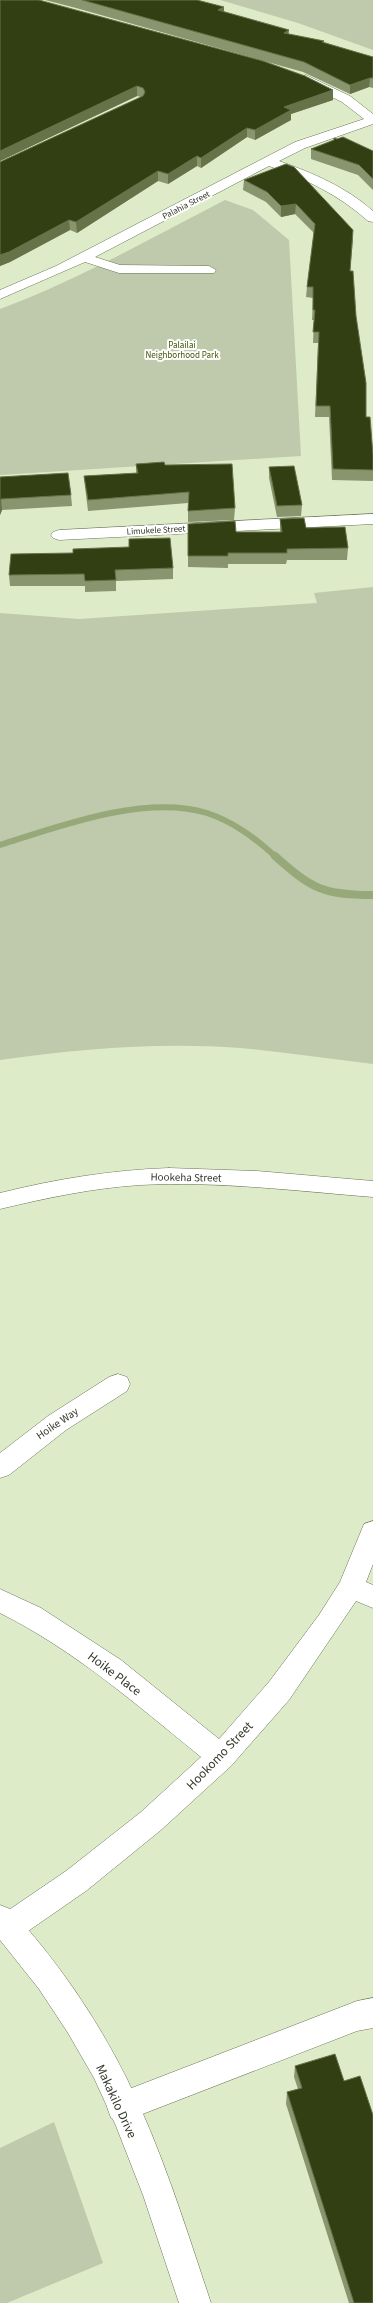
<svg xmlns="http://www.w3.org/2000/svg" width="373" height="2303" font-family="'Source Sans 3',sans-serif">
	<rect width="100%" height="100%" fill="#deebc9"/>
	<path fill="#becaab" d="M 220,0 L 373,0 L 373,50 L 298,23 Z
		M 225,200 L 253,210 L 289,240 L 301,456 L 0,475 L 0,309 C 78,280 151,238 225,200 Z
		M 373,587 L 373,1064 C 329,1059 284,1052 240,1048 C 160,1042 79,1049 0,1060 L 0,613 L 79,619 L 317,603 L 314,593 Z
		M 54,2122 L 103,2263 L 7,2303 L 0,2303 L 0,2148 Z"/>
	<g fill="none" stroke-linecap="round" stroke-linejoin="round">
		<path stroke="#97a979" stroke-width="6" d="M 0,845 C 60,826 145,794 207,813 C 234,822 255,838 276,857"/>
		<path stroke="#97a979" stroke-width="8" d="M 275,856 C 312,889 323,895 373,895"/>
		<g stroke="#6a7556" stroke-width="1">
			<path id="minor" d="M 306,75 L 350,96 L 373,114 L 373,124 L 305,148 L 279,161 C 313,173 346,187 373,211 L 373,222 L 368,221 C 339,195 306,179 269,166 L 95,257 L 120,265 L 209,266 L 216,270 L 214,273 L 119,273 L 85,262 L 0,299 L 0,290 L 56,266 L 295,142 L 364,119 L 342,102 L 302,82 L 300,79 Z
				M 373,514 L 373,524 L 59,540 L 53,538 L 51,535 L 53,532 L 59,530 Z
				M 169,1168 L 257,1171 L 373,1181 L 373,1197 C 296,1191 218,1181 140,1185 C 93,1188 46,1198 0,1209 L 0,1193 C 56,1179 112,1170 169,1168 Z
				M 118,1374 L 127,1377 L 130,1384 L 127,1391 L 66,1430 L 9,1475 L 0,1478 L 0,1453 L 48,1416 L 109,1377 Z
				M 373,1521 L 373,1564 L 366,1582 L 373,1585 L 373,1608 L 356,1601 L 289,1700 L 231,1766 L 161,1830 L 86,1891 L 18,1938 L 8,1942 L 0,1939 L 0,1916 L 66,1871 L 141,1812 L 201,1757 C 137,1705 74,1650 0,1613 L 0,1589 L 41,1608 L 121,1660 L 219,1739 L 269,1682 L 319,1615 L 340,1582 L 364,1524 Z
				M 373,1998 L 373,2028 L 357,2031 L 122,2122 L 111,2118 L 107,2107 L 111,2096 L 357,2001 Z"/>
		</g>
		<g stroke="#6a7556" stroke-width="1">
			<path id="major" d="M 0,1905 L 10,1909 C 57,1960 96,2017 127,2079 C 162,2150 186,2228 211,2303 L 179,2303 L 143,2195 L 116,2126 L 94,2078 L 68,2033 L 39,1989 L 0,1940 Z"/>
		</g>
		<use href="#minor" fill="#fff" fill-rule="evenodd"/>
		<use href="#major" fill="#fff" fill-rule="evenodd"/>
	</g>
	<path fill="#88956e" d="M 0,0 L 333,100 L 291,114 L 291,120 L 255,140 L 247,137 L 201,168 L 197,166 L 168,184 L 158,181 L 77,233 L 70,230 L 10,262 L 0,266 L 0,162 L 141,97 L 137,96 L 0,161 Z
		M 45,0 L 197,0 L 224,12 L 288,34 L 324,41 L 324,43 L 373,57 L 373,88 L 369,87 L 350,94 L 303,72 L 76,8 Z
		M 337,139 L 373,151 L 373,190 L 358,175 L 311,159 L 311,149 Z
		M 286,164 L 353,240 L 350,271 L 356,316 L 366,417 L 373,455 L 373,481 L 332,480 L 329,417 L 315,417 L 318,343 L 313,343 L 314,320 L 312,320 L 313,298 L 306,297 L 307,287 L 314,233 L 295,214 L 281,217 L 266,202 L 243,190 L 244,180 Z
		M 136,464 L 165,465 L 235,508 L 234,520 L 188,522 L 188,503 L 88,511 L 85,487 L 84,476 L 136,473 Z
		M 269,467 L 302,505 L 301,516 L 277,517 L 269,478 Z
		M 0,477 L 71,495 L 72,506 L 2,510 L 0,515 Z
		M 280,519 L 306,528 L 348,548 L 347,560 L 287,560 L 286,564 L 228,564 L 228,568 L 188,567 L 188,524 L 236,532 L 280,532 Z
		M 73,553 L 173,568 L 173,579 L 116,581 L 116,591 L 85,592 L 85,586 L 10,586 L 9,575 Z
		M 295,2066 L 344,2081 L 373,2303 L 349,2303 L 286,2104 L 287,2092 L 298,2089 L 294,2077 Z"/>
	<path fill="#667349" d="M 224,7 L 224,16 L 218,10 Z
		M 289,30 L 288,39 L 284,33 Z
		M 370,78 L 369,87 L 350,94 L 350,85 Z
		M 137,86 L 137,96 L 0,161 L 0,151 Z
		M 333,90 L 333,100 L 291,114 L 291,120 L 255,140 L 255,130 L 284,107 Z
		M 247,128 L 247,137 L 201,168 L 201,158 Z
		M 197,156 L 197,166 L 168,184 L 168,174 Z
		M 158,171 L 158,181 L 77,233 L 76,222 Z
		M 296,204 L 295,214 L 281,217 L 281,206 Z
		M 69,220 L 70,230 L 10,262 L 0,266 L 0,255 Z
		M 1,499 L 2,510 L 0,515 L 0,502 Z"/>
	<path fill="#323f12" stroke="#667349" d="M 0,0 L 39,0 L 263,61 L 305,76 L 333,90 L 284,107 L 291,110 L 255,130 L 247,128 L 201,158 L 197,156 L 168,174 L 158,171 L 76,222 L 69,220 L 9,252 L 0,255 L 0,162 L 143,96 L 145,92 L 143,88 L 137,86 L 0,151 Z
		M 82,0 L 197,0 L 224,7 L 218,10 L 289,30 L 284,33 L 324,41 L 322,42 L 373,57 L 373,78 L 370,78 L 350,85 L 304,62 Z
		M 343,137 L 373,151 L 373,179 L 359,165 L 311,149 L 334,140 L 334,138 L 337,139 Z
		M 286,164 L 294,167 L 353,230 L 350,271 L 353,271 L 356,316 L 366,383 L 366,417 L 370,417 L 373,455 L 373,470 L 333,469 L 330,406 L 316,406 L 319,332 L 313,332 L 315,310 L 313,310 L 313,287 L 307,287 L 315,224 L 296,204 L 281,206 L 267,192 L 244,180 Z
		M 164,462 L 165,465 L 232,464 L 235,508 L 188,511 L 189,492 L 88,500 L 84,476 L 138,473 L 136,464 Z
		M 294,466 L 302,505 L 277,506 L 269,467 Z
		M 68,473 L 71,495 L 1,499 L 0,502 L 0,477 Z
		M 304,518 L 306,528 L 345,527 L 348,548 L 287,549 L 287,553 L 228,553 L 228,556 L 188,556 L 188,524 L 235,521 L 236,532 L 282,532 L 280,519 Z
		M 170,538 L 173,568 L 115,570 L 116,580 L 85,581 L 84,574 L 9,575 L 11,554 L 73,553 L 73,549 L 129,547 L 129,539 Z
		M 335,2054 L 344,2081 L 360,2076 L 373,2115 L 373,2303 L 354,2303 L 287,2092 L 302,2088 L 295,2066 Z"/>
	<g text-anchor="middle" stroke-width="4" stroke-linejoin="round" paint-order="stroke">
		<g font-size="9" fill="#33382b" stroke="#fff">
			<text transform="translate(186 205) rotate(-27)" y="3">Palahia Street</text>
			<text transform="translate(156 530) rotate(-3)" y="3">Limukele Street</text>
		</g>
		<g font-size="9" fill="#415507" stroke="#fff">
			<text x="182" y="348">Palailai<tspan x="182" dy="10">Neighborhood Park</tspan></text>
		</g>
		<g font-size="11" fill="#33382b" stroke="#fff">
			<text transform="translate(186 1177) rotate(1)" y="4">Hookeha Street</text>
			<text transform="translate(57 1423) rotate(-34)" y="4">Hoike Way</text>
		</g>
		<g font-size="13" fill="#33382b" stroke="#fff">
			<text transform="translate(115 1673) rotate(37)" y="5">Hoike Place</text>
			<text transform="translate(219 1755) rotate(-46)" y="5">Hookomo Street</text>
			<text transform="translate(117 2101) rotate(65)" y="5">Makakilo Drive</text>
		</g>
	</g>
</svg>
